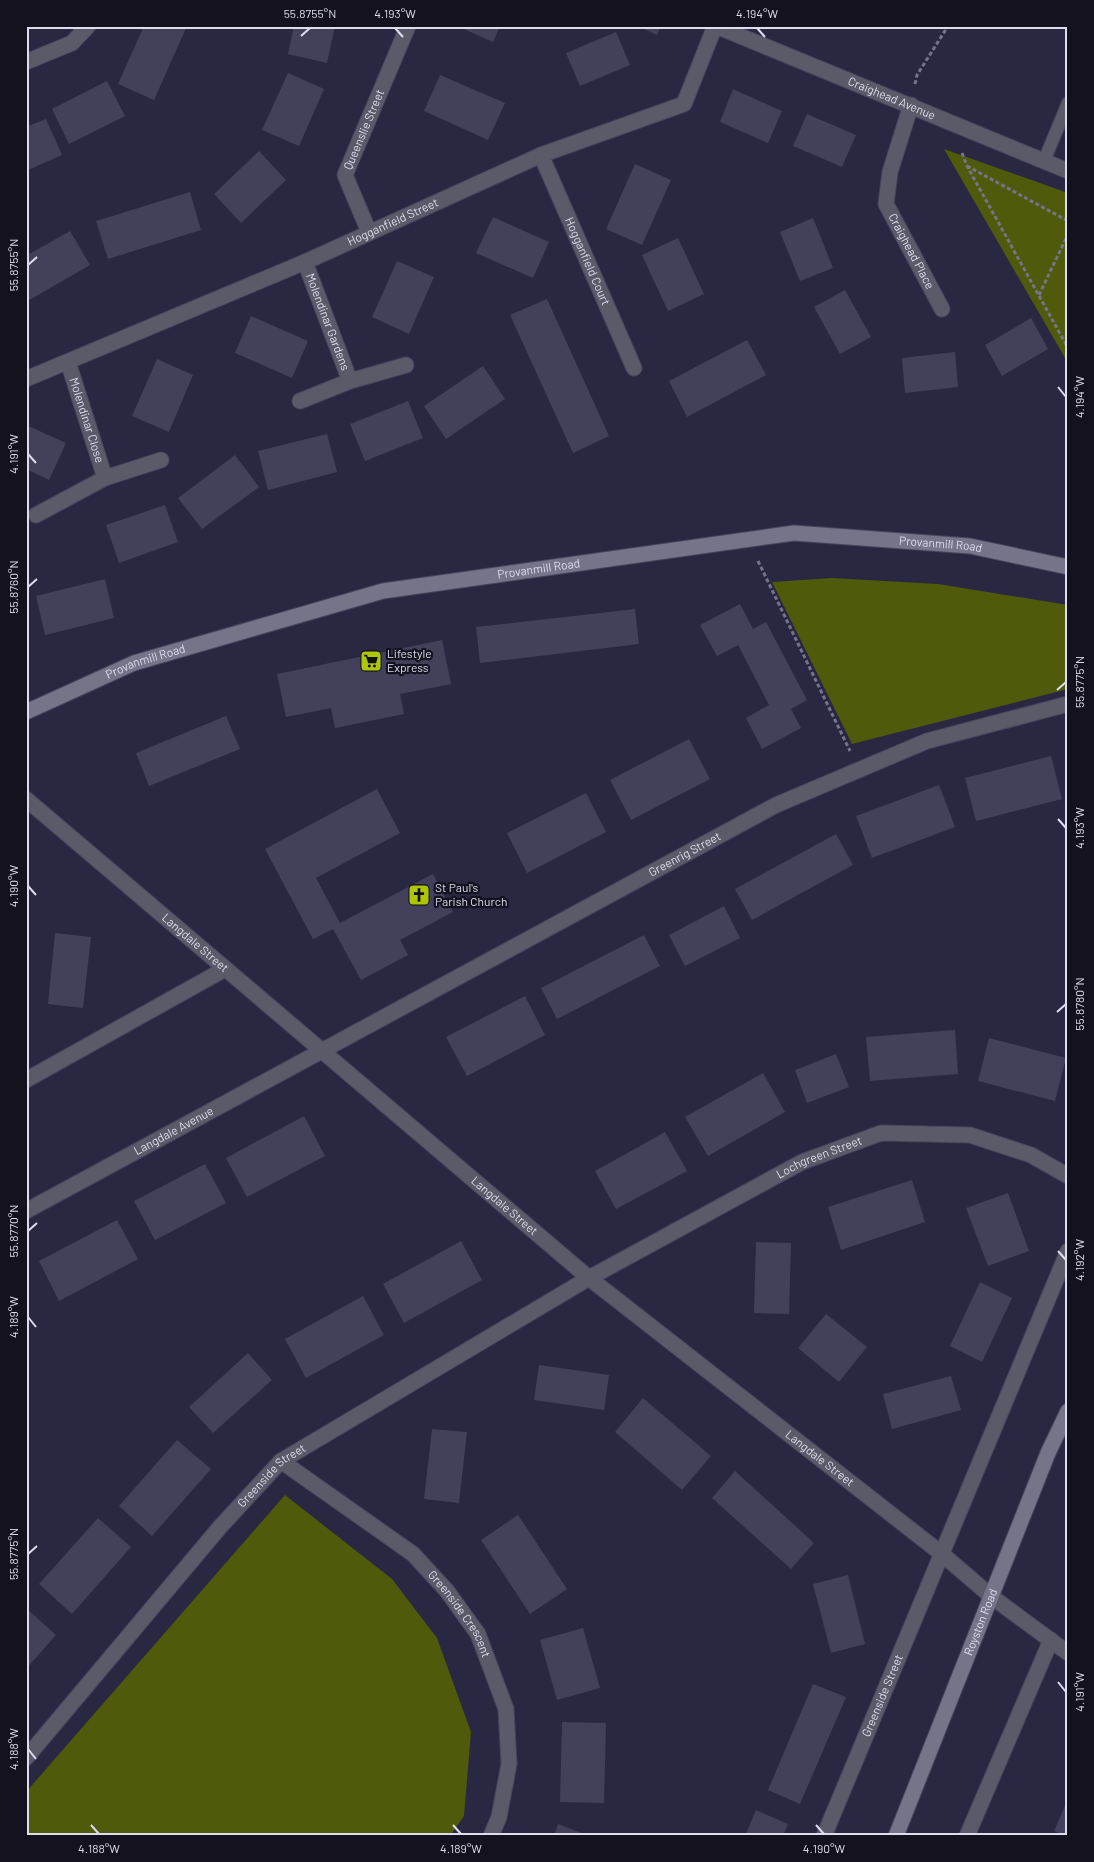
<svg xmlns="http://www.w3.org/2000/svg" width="1094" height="1862" font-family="Barlow,sans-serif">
	<rect width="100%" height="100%" fill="#2a2742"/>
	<path fill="#4f5a0a" d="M 944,149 L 1068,193 L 1068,363 Z
		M 832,578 L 938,584 L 1068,605 L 1068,689 L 852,744 L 772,582 Z
		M 285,1495 L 392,1579 L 437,1638 L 471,1732 L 464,1816 L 450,1836 L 26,1836 L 26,1792 Z"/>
	<path fill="#43405c" d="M 144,26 L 187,26 L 154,100 L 118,84 Z
		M 294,26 L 335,26 L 327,63 L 288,54 Z
		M 457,26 L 500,26 L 493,42 Z
		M 637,26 L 661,26 L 657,35 Z
		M 616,32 L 630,65 L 580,86 L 566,53 Z
		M 288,73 L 324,89 L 299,146 L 262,130 Z
		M 440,75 L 505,103 L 488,140 L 424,111 Z
		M 107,81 L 125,116 L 69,144 L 52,109 Z
		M 733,89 L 782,111 L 768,143 L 720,122 Z
		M 807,114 L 856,135 L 842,167 L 793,146 Z
		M 46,119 L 62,155 L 26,171 L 26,127 Z
		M 259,151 L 286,180 L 241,223 L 214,194 Z
		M 635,164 L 671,180 L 642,245 L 606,229 Z
		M 190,192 L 201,230 L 108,259 L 96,221 Z
		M 493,217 L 549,242 L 533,278 L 476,253 Z
		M 813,218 L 833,268 L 800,281 L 780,232 Z
		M 70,231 L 90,265 L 26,302 L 26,256 Z
		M 678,238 L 704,294 L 668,311 L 642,255 Z
		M 397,261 L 434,277 L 409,334 L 372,317 Z
		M 845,290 L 871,337 L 840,354 L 814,307 Z
		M 547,299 L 609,436 L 573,453 L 510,315 Z
		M 251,316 L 308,341 L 292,378 L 235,353 Z
		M 1031,318 L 1048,349 L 1002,376 L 985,345 Z
		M 747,340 L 766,375 L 687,417 L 669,381 Z
		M 955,352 L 958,387 L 905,393 L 902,358 Z
		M 157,359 L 193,375 L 169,432 L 132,416 Z
		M 483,366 L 505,399 L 446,439 L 424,406 Z
		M 408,401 L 423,438 L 365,461 L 350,424 Z
		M 26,425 L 66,443 L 49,480 L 26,469 Z
		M 327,434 L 337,472 L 268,490 L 258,451 Z
		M 235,455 L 259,487 L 202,529 L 178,498 Z
		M 165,505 L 178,542 L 119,563 L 106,525 Z
		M 105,579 L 114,618 L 45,635 L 36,596 Z
		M 740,604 L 753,629 L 766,622 L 807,700 L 791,709 L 801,728 L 762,749 L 746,718 L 769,705 L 738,645 L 717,656 L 700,625 Z
		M 635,609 L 639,644 L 480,663 L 476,627 Z
		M 442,640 L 451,684 L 400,694 L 404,714 L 335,728 L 331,708 L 286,717 L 277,674 Z
		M 226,716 L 240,749 L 149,786 L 136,753 Z
		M 689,739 L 710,779 L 631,820 L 610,780 Z
		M 1051,756 L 1062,799 L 976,821 L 965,778 Z
		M 939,785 L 955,827 L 872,858 L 856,816 Z
		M 377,789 L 400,833 L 316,878 L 340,923 L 433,874 L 453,912 L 400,940 L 408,955 L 361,980 L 333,929 L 313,939 L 265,849 Z
		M 586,793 L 606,832 L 527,873 L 507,833 Z
		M 836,834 L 853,865 L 752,920 L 735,889 Z
		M 724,906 L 740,938 L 685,966 L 669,935 Z
		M 55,933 L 91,937 L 83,1008 L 48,1004 Z
		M 644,935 L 660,966 L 557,1019 L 541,988 Z
		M 525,996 L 545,1035 L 467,1076 L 446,1037 Z
		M 955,1030 L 958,1074 L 870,1081 L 866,1037 Z
		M 989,1038 L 1066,1058 L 1055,1101 L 978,1081 Z
		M 836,1054 L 849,1087 L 807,1103 L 795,1070 Z
		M 763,1073 L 785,1112 L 708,1156 L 685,1117 Z
		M 304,1116 L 325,1156 L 247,1197 L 226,1158 Z
		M 665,1132 L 687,1171 L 616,1209 L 595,1171 Z
		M 205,1164 L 226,1203 L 155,1240 L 134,1201 Z
		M 912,1180 L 925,1222 L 841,1250 L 828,1207 Z
		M 1008,1193 L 1029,1251 L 988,1266 L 966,1208 Z
		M 117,1220 L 138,1259 L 59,1301 L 39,1261 Z
		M 461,1241 L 482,1280 L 404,1323 L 383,1284 Z
		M 756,1242 L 791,1243 L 789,1314 L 754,1313 Z
		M 980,1282 L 1012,1298 L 982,1362 L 950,1346 Z
		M 363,1296 L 384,1335 L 306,1378 L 285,1339 Z
		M 826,1314 L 867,1347 L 839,1382 L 798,1348 Z
		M 248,1353 L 272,1380 L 213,1433 L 189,1407 Z
		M 539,1365 L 609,1375 L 604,1410 L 534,1400 Z
		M 951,1376 L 961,1410 L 892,1429 L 883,1394 Z
		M 643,1398 L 711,1456 L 682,1490 L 615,1432 Z
		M 432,1429 L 467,1432 L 459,1503 L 424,1499 Z
		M 177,1440 L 211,1469 L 152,1536 L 119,1506 Z
		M 735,1471 L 814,1543 L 791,1569 L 712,1498 Z
		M 518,1515 L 567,1589 L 530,1614 L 481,1540 Z
		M 98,1518 L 131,1547 L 72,1614 L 39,1584 Z
		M 848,1575 L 865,1644 L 831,1653 L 813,1584 Z
		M 26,1608 L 56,1635 L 26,1669 Z
		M 583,1628 L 600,1688 L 557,1700 L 540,1640 Z
		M 813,1684 L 846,1697 L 800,1804 L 768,1790 Z
		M 562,1722 L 606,1723 L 604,1803 L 560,1802 Z
		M 1068,1799 L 1068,1836 L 1065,1836 L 1054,1831 Z
		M 756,1810 L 788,1824 L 783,1836 L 745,1836 Z
		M 558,1824 L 589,1836 L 554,1836 Z"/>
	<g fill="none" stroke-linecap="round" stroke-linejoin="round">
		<g stroke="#47445e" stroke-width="14">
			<path id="lane" d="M 1044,161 L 1068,103"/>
		</g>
		<g stroke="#47445e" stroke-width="17">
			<g id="street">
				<path id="s1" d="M 716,26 L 1068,171"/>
				<path d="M 26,62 L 72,43 L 88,26"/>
				<path id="s2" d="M 911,105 L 890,172 L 886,204 L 942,309"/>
				<path id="s3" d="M 541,155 L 634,368"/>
				<path id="s4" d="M 369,232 L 345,175 L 408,26"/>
				<path id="s5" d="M 305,262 L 350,381"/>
				<path id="s6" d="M 68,362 L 105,478"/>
				<path id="s7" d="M 26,379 L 305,262 L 541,155 L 684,104 L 715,26"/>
				<path d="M 300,401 L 350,381 L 406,365"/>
				<path d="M 36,515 L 105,478 L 161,460"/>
				<path id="s8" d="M 26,799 L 589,1278 L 942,1554 L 992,1597 L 1068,1653"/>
				<path d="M 26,1080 L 225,969"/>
				<path id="s9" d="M 26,1211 L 776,805 L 927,741 L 1068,704"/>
				<path id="s10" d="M 281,1461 L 413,1554 L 447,1591 L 478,1634 L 506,1709 L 509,1764 L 499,1817 L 491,1836"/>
				<path id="s11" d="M 26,1758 L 220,1527 L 281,1461 L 589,1278 L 802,1162 L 881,1133 L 970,1135 L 1031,1155 L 1068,1176"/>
				<path id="s12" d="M 824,1836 L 1068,1251"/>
				<path d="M 967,1836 L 1051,1640"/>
			</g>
		</g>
		<g stroke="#47445e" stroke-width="17">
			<g id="secondary">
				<path id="s13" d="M 26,712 L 134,663 L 383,591 L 794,533 L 970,546 L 1068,567"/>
				<path id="s14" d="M 896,1836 L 1048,1453 L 1068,1411"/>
			</g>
		</g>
		<path stroke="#76748b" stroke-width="3" stroke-dasharray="4 2.5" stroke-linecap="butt" d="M 915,84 L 917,75 L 948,26
			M 962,153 L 967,166 L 1068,348
			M 967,166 L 1068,221
			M 1039,295 L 1068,234
			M 758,561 L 850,751"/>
		<use href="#lane" stroke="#5b5a68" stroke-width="12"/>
		<use href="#street" stroke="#5b5a68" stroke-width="15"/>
		<use href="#secondary" stroke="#757489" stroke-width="15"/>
	</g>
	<path fill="none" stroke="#dde" stroke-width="2" d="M 395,28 L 403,37M 757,28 L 765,37M 301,36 L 310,28M 28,265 L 37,257M 1058,387 L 1066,397M 28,454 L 36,463M 28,587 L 37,579M 1057,690 L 1066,682M 1058,819 L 1066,828M 28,886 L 36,895M 1057,1012 L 1066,1004M 28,1231 L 37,1223M 1058,1251 L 1066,1260M 28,1317 L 36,1327M 28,1554 L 37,1546M 1058,1682 L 1066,1692M 28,1749 L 36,1759M 91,1825 L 99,1834M 453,1825 L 461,1834M 816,1825 L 824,1834"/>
	<defs>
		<g id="supermarket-square" transform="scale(1.125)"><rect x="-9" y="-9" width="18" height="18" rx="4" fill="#afc507" stroke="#13121e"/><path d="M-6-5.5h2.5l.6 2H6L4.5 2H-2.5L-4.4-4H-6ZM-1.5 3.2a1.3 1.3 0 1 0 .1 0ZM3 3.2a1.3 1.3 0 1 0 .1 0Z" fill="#111"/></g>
		<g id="church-square" transform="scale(1.125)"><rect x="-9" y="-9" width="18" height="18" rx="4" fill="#afc507" stroke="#13121e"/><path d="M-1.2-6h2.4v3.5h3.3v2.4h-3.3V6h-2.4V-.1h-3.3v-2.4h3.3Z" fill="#111"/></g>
	</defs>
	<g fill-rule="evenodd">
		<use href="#supermarket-square" x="371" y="661"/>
		<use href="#church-square" x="419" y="895"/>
	</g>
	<g text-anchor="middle" stroke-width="4.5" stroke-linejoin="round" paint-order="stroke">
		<g font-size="12" fill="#dde" stroke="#13121e">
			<text dy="4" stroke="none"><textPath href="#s1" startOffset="190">Craighead Avenue</textPath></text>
			<text dy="4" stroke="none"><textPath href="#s4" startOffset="111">Queenslie Street</textPath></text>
			<text dy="4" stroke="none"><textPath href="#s7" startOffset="399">Hogganfield Street</textPath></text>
			<text dy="4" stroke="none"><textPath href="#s2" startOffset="156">Craighead Place</textPath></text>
			<text dy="4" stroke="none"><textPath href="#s3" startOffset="116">Hogganfield Court</textPath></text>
			<text dy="4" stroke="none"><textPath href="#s5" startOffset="64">Molendinar Gardens</textPath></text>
			<text dy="4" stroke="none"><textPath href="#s6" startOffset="61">Molendinar Close</textPath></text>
			<text dy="4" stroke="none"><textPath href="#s13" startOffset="940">Provanmill Road</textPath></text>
			<text dy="4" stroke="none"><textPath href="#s13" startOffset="535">Provanmill Road</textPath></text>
			<text dy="4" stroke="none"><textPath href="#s13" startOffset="130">Provanmill Road</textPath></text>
			<text dy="4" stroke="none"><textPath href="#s9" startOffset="749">Greenrig Street</textPath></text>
			<text dy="4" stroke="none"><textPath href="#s8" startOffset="222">Langdale Street</textPath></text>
			<text dy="4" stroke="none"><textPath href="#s9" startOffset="168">Langdale Avenue</textPath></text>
			<text dy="4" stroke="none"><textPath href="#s11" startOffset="1010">Lochgreen Street</textPath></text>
			<text dy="4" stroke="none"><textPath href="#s8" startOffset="628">Langdale Street</textPath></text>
			<text dy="4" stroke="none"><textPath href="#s8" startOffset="1032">Langdale Street</textPath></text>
			<text dy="4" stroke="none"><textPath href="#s11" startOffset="375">Greenside Street</textPath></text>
			<text dy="4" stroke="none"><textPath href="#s10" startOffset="238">Greenside Crescent</textPath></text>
			<text dy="4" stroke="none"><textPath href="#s14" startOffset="230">Royston Road</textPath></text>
			<text dy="4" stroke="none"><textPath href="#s12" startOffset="152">Greenside Street</textPath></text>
		</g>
		<g font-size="12" fill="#dde" stroke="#13121e" text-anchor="start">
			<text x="387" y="658">Lifestyle<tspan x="387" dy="14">Express</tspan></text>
			<text x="435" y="892">St Paul's<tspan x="435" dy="14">Parish Church</tspan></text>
		</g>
	</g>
	<rect width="1094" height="1862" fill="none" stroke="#13121e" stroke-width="55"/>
	<rect x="28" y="28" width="1038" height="1806" fill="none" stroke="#dde" stroke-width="2"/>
	<g font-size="12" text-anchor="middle" fill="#dde">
		<text x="310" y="18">55.8755°N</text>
		<text x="395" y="18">4.193°W</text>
		<text x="757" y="18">4.194°W</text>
		<text transform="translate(14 265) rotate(-90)" y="4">55.8755°N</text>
		<text transform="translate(1080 397) rotate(-90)" y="4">4.194°W</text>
		<text transform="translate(14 454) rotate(-90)" y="4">4.191°W</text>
		<text transform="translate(14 587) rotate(-90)" y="4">55.8760°N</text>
		<text transform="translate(1080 682) rotate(-90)" y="4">55.8775°N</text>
		<text transform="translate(1080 828) rotate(-90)" y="4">4.193°W</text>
		<text transform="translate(14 886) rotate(-90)" y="4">4.190°W</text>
		<text transform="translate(1080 1004) rotate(-90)" y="4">55.8780°N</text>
		<text transform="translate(14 1231) rotate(-90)" y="4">55.8770°N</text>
		<text transform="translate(1080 1260) rotate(-90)" y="4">4.192°W</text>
		<text transform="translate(14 1317) rotate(-90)" y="4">4.189°W</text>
		<text transform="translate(14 1554) rotate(-90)" y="4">55.8775°N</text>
		<text transform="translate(1080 1692) rotate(-90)" y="4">4.191°W</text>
		<text transform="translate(14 1749) rotate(-90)" y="4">4.188°W</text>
		<text x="99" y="1853">4.188°W</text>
		<text x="461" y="1853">4.189°W</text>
		<text x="824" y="1853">4.190°W</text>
	</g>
</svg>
